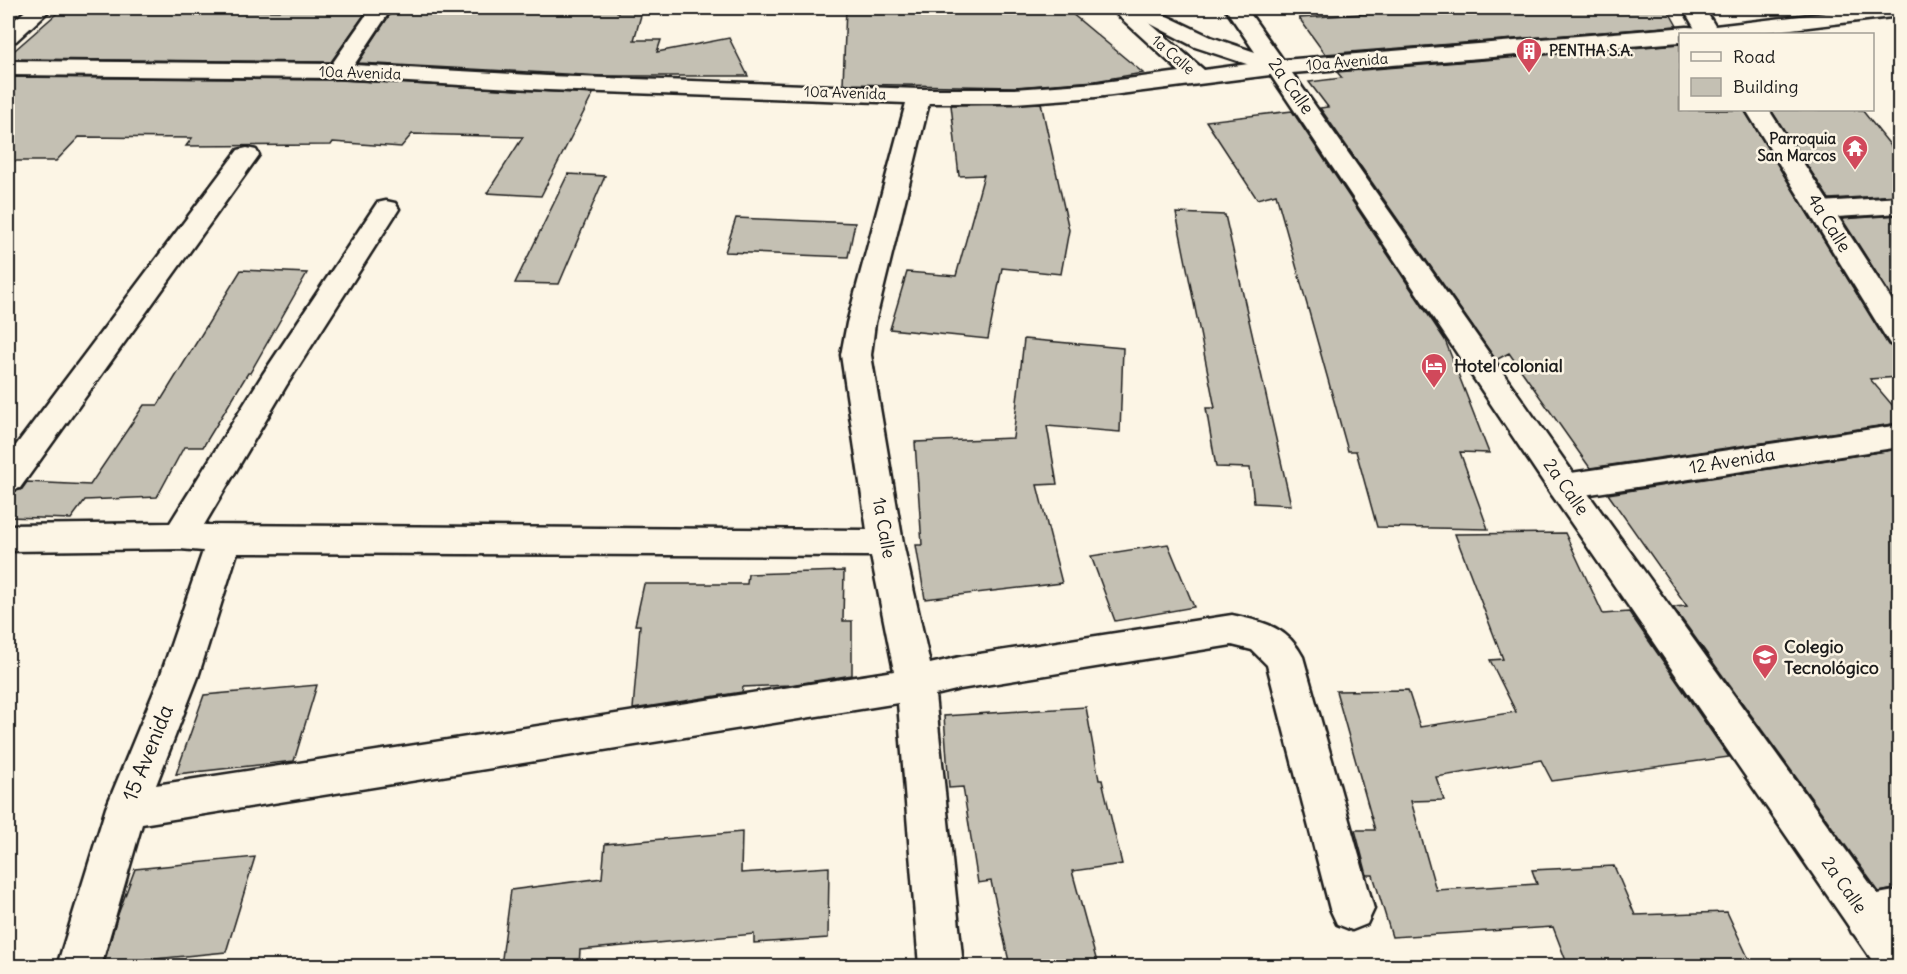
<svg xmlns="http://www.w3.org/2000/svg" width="1907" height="974" font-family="Delius,sans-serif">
	<rect width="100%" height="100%" fill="#fcf5e5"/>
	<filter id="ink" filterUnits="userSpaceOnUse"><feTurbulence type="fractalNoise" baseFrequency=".0167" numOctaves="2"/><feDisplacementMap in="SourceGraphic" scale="12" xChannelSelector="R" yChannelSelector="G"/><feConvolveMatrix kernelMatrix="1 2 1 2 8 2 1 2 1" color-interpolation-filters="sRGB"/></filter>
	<g filter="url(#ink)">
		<path fill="#c4c0b3" stroke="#1c1c1c" stroke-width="1.5" d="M 63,8 L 280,11 L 282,8 L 369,8 L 331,62 L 8,59 L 8,56 Z
			M 394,8 L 618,8 L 617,12 L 642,12 L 634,40 L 661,40 L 657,52 L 729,38 L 748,76 L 602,76 L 358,63 Z
			M 846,8 L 1065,8 L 1143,73 L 1095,81 L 1015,87 L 843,84 Z
			M 1457,8 L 1667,8 L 1677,26 L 1325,54 L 1299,18 Z
			M 1680,44 L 1680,110 L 1744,110 L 1888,345 L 1899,349 L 1899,377 L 1870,379 L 1899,413 L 1899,423 L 1590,468 L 1509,353 L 1496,360 L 1320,108 L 1328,107 L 1309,82 L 1342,78 L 1337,72 Z
			M 8,77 L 339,80 L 593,94 L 541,196 L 487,193 L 523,137 L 412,134 L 401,147 L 333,142 L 331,145 L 186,146 L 192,138 L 79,137 L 56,161 L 8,161 Z
			M 1041,103 L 1069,230 L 1061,274 L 1002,268 L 988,339 L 890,329 L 907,272 L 956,276 L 984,175 L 959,176 L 951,105 Z
			M 1771,110 L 1862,110 L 1899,156 L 1899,195 L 1829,199 Z
			M 1292,111 L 1445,340 L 1489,453 L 1460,452 L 1488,529 L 1377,527 L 1356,451 L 1348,451 L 1276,194 L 1257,199 L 1206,121 Z
			M 568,174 L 605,176 L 559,284 L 515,283 Z
			M 1176,213 L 1225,215 L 1291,505 L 1254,503 L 1250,468 L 1216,467 L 1206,408 L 1215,408 Z
			M 1899,215 L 1899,308 L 1842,219 Z
			M 736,218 L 855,223 L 848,257 L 725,252 Z
			M 241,270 L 307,273 L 250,373 L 248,373 L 203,447 L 184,447 L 157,497 L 85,500 L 71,519 L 8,517 L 8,497 L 11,493 L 22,489 L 27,482 L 90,485 L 144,405 L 158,405 Z
			M 1024,339 L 1123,348 L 1120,432 L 1047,426 L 1057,484 L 1037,485 L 1062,583 L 925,599 L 916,545 L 922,545 L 915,442 L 1013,438 Z
			M 1899,449 L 1899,888 L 1879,892 L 1673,607 L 1687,606 L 1608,494 Z
			M 1565,533 L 1603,614 L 1629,612 L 1729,757 L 1552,781 L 1541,760 L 1436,777 L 1444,800 L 1411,801 L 1436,890 L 1537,884 L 1532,870 L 1614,866 L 1635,915 L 1727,912 L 1752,966 L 1568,966 L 1553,927 L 1392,937 L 1373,875 L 1367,875 L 1355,830 L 1375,830 L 1336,691 L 1408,690 L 1420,727 L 1516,712 L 1490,660 L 1503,659 L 1455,534 Z
			M 1168,544 L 1194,607 L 1115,621 L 1091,556 Z
			M 844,571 L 843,621 L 852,621 L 852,675 L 790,685 L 743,687 L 742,692 L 633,709 L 640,625 L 635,625 L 644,584 L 747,584 L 748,574 Z
			M 317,685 L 294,761 L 176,774 L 204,695 Z
			M 1086,707 L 1099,780 L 1102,780 L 1122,864 L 1072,871 L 1098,966 L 1010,966 L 991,881 L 978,883 L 963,787 L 949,788 L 944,716 Z
			M 742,832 L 741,873 L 829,867 L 828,938 L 754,943 L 754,934 L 580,950 L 579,966 L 501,966 L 511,890 L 602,878 L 605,844 Z
			M 255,857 L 226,952 L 104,964 L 117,917 L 135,869 Z"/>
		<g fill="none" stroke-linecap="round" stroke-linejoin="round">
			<g stroke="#1c1c1c" stroke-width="5">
				<path id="minor" d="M 29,8 L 52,8 L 16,41 L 8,42 L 8,25 Z
					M 371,8 L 392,8 L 354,65 L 548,76 L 919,89 L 1015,89 L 1096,83 L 1180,72 L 1110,8 L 1132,8 L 1204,70 L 1278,60 L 1286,62 L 1289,67 L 1286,72 L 1278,74 L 1096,97 L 1015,103 L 929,103 L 875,323 L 871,355 L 903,543 L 930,664 L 960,657 L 1232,615 C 1263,622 1287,626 1303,657 L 1374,909 L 1367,924 L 1352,930 L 1337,924 L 1330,909 L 1267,665 L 1252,650 L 1232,645 L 960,689 L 935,695 L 963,966 L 919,966 L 898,703 L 142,824 L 101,966 L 57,966 L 106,808 L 160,677 L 203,551 L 180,549 L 8,551 L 8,525 L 170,523 L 263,374 L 377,203 L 386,201 L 395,203 L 399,209 L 286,386 L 204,525 L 867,530 L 841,355 L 847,323 L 906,103 L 548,90 L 339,78 L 8,75 L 8,61 L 332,64 ZM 237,553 L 871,556 L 894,671 L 156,785 L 198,677 Z
					M 1683,8 L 1704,8 L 1715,26 L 1868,8 L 1900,8 L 1900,16 L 1750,34 L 1698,34 Z
					M 247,148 L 256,150 L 259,155 L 20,488 L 8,491 L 8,456 L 238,150 Z
					M 1900,197 L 1900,213 L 1821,218 L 1812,216 L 1808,210 L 1812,204 L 1821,202 Z
					M 1900,425 L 1900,447 L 1564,498 L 1552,495 L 1548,486 L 1552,477 L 1564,474 Z
					M 1900,890 L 1900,932 L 1867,940 L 1852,933 L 1845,918 L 1852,903 L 1867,896 Z"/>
			</g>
			<g stroke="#1c1c1c" stroke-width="5">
				<path id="major" d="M 1124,8 L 1150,8 L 1211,37 L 1255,52 L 1225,8 L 1246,8 L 1283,60 L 1687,27 L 1718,29 L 1721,34 L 1680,34 L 1680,42 L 1292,73 L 1576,477 L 1900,925 L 1900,966 L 1876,966 L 1552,495 L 1268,71 L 1195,47 L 1128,12 Z
					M 1746,110 L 1769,110 L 1900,313 L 1900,347 L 1890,344 Z"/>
			</g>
			<use href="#minor" fill="#fcf5e5" fill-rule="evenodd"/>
			<use href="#major" fill="#fcf5e5" fill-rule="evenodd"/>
		</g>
	</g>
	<defs>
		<g id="building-pin" transform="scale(1.35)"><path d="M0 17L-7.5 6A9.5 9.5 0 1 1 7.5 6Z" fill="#d1495b" stroke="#fcf5e5"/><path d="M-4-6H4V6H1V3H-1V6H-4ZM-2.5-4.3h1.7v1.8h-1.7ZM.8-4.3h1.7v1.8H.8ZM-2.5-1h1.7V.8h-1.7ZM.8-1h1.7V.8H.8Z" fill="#fff"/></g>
		<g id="temple-pin" transform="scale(1.35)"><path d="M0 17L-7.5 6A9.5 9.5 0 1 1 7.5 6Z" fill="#d1495b" stroke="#fcf5e5"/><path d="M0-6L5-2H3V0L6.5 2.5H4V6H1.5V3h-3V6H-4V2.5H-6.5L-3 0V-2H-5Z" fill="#fff"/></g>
		<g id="hotel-pin" transform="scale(1.35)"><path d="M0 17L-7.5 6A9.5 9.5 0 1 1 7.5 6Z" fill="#d1495b" stroke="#fcf5e5"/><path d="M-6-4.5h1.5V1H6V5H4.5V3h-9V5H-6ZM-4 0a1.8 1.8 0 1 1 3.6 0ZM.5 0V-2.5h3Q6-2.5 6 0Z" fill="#fff"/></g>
		<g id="school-pin" transform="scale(1.35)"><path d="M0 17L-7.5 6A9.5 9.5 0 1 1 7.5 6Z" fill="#d1495b" stroke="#fcf5e5"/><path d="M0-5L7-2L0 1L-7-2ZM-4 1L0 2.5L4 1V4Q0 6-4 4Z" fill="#fff"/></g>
	</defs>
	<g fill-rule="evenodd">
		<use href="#building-pin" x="1529" y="51"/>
		<use href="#temple-pin" x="1855" y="148"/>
		<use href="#hotel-pin" x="1434" y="366"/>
		<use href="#school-pin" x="1765" y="657"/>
	</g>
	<g text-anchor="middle" stroke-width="5" stroke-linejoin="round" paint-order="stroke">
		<g font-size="15" font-weight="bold" fill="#1c1c1c" stroke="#fcf5e5" text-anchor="start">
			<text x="1549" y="56">PENTHA S.A.</text>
			<text x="1836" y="144" text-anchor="end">Parroquia<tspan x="1836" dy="17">San Marcos</tspan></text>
		</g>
		<g font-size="15" fill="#1c1c1c" stroke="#fcf5e5">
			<text transform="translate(1173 55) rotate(41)" y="5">1a Calle</text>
			<text transform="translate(1347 62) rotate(-5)" y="5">10a Avenida</text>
			<text transform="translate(360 73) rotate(2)" y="5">10a Avenida</text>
			<text transform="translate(845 93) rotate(2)" y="5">10a Avenida</text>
		</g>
		<g font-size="18" fill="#1c1c1c" stroke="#fcf5e5">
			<text transform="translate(1291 86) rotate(55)" y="6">2a Calle</text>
			<text transform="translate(1829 223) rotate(58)" y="6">4a Calle</text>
			<text transform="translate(1732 461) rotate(-9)" y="6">12 Avenida</text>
			<text transform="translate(1566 487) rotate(55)" y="6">2a Calle</text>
			<text transform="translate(884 528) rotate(80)" y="6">1a Calle</text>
			<text transform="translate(1844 885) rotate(55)" y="6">2a Calle</text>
		</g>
		<g font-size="18" font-weight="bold" fill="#1c1c1c" stroke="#fcf5e5" text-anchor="start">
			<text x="1454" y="372">Hotel colonial</text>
			<text x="1784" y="653">Colegio<tspan x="1784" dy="21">Tecnológico</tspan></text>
		</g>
		<g font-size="21" fill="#1c1c1c" stroke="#fcf5e5">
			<text transform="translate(148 753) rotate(-68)" y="7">15 Avenida</text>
		</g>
	</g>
	<rect width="1907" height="974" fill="none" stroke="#fcf5e5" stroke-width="30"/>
	<rect x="15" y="15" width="1877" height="944" fill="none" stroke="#1c1c1c" stroke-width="2" filter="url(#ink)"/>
	<rect x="1679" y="33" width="195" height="78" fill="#fcf5e5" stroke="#a29e95" stroke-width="1.5"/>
	<rect x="1691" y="52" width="30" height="9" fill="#fcf5e5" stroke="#a29e95" stroke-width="1.5"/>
	<text x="1733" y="63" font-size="18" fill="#1c1c1c">Road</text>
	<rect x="1691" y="78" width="30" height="18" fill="#c4c0b3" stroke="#a29e95" stroke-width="1.5"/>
	<text x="1733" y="93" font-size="18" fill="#1c1c1c">Building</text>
</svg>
